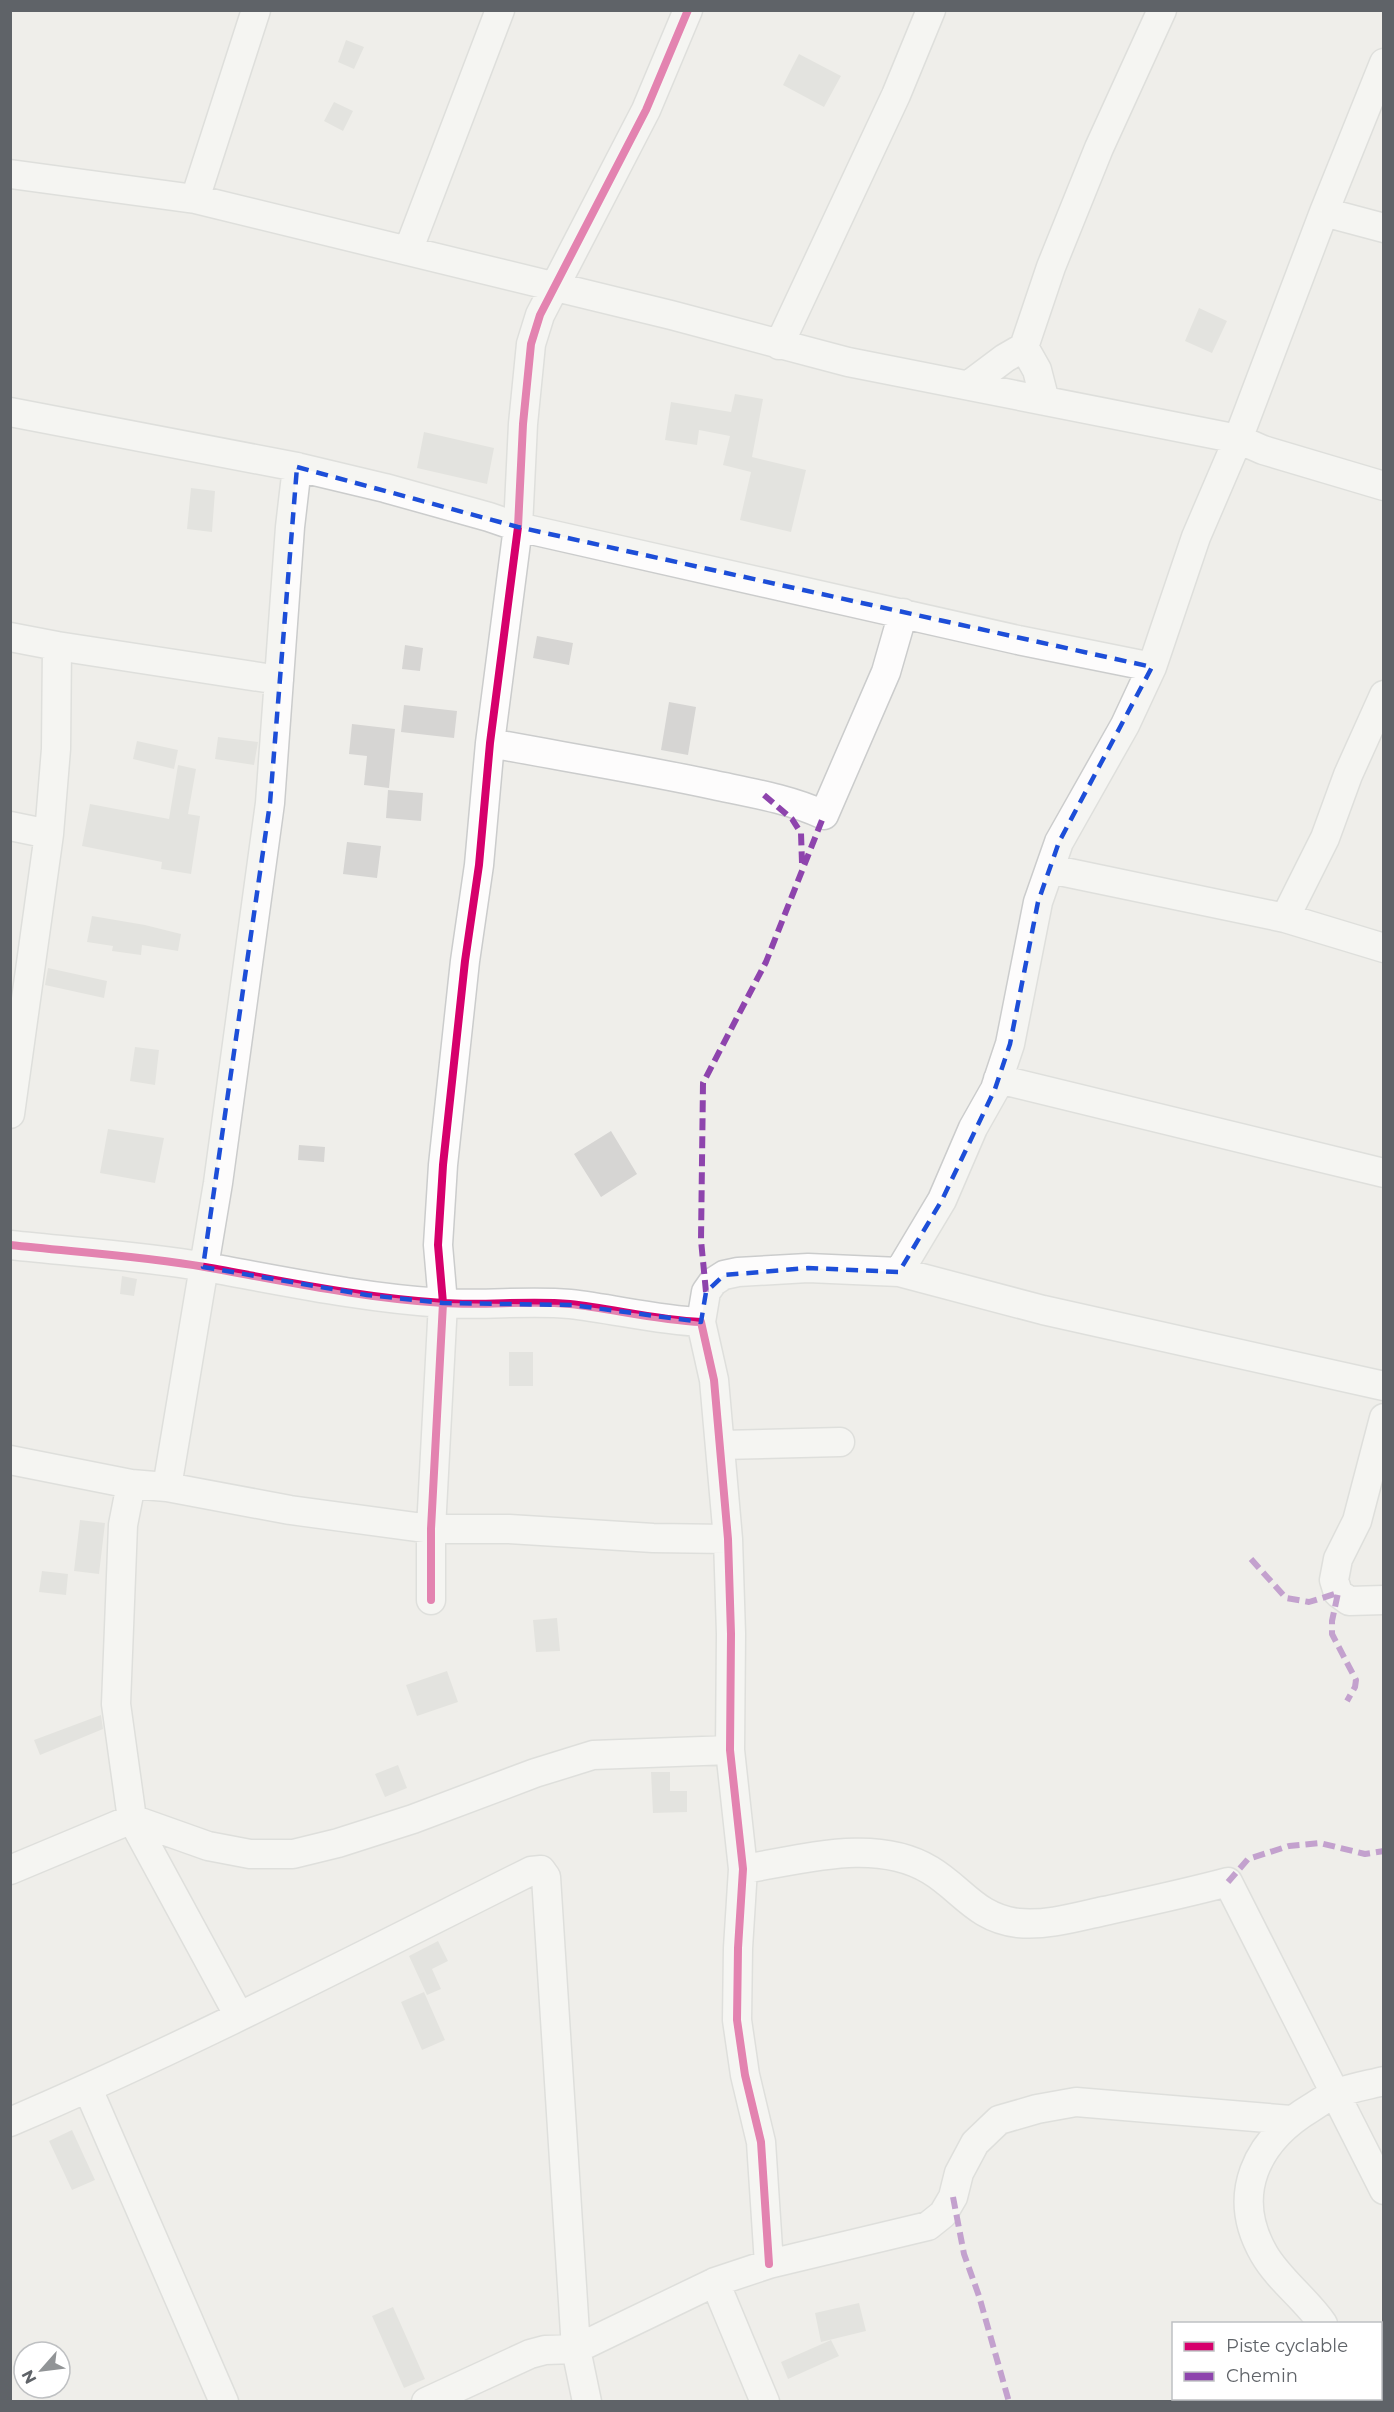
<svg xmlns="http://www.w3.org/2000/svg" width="1394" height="2412" font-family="Montserrat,sans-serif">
	<rect width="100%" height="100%" fill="#efeeea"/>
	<path fill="#d6d5d3" d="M 346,40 L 364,47 L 354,69 L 338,62 Z
		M 799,54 L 841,76 L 824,107 L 783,85 Z
		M 334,102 L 353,111 L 343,131 L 324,121 Z
		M 1199,308 L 1227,321 L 1212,353 L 1185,341 Z
		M 735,394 L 763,399 L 752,457 L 806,470 L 791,532 L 740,520 L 751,472 L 723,465 L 730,436 L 699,430 L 697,445 L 665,440 L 671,402 L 731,412 Z
		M 424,432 L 494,448 L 487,484 L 417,468 Z
		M 191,488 L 215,491 L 212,532 L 187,529 Z
		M 537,636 L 573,643 L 569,665 L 533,658 Z
		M 405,645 L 423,648 L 420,671 L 402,669 Z
		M 669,702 L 696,707 L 688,755 L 661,750 Z
		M 404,705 L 457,711 L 454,738 L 401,732 Z
		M 352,724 L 395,729 L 389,788 L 364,785 L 367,756 L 349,754 Z
		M 218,737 L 258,742 L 254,765 L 215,759 Z
		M 137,741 L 178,750 L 174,769 L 133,759 Z
		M 178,765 L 196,769 L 188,814 L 200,816 L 191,874 L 161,869 L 162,862 L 82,846 L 90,804 L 169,819 Z
		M 388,790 L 423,793 L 421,821 L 386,818 Z
		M 347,842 L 381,846 L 377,878 L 343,874 Z
		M 92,916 L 145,925 L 181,934 L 178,951 L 142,945 L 141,955 L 112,951 L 113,946 L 87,942 Z
		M 48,968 L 107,981 L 104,998 L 45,985 Z
		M 135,1047 L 159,1050 L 155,1085 L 130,1081 Z
		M 108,1129 L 164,1138 L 155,1183 L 100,1173 Z
		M 611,1131 L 637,1174 L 601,1197 L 574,1154 Z
		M 299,1145 L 325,1147 L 324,1162 L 298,1160 Z
		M 122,1276 L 137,1279 L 134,1296 L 120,1294 Z
		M 509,1352 L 533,1352 L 533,1386 L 509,1386 Z
		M 80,1520 L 105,1523 L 99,1574 L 74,1571 Z
		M 42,1571 L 68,1574 L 66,1595 L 39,1592 Z
		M 557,1618 L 560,1651 L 536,1652 L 533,1620 Z
		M 447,1671 L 458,1702 L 417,1716 L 406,1685 Z
		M 101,1715 L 103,1729 L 40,1755 L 34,1740 Z
		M 398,1765 L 407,1788 L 385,1797 L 375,1774 Z
		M 651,1772 L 670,1772 L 670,1791 L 687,1791 L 687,1812 L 653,1813 Z
		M 438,1941 L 448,1961 L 432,1969 L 441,1989 L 427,1995 L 409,1956 Z
		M 424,1992 L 445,2040 L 422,2050 L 401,2002 Z
		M 72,2130 L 95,2180 L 72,2190 L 49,2141 Z
		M 859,2303 L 866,2331 L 821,2342 L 815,2313 Z
		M 393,2307 L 425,2379 L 404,2388 L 372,2316 Z
		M 831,2340 L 839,2356 L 788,2379 L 781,2362 Z"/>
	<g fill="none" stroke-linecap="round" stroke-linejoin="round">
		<g stroke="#cbcccc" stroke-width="31">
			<path id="minor" d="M 10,174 L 195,199 L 671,315 L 848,362 L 1238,439 L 1263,450 L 1384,486
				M 195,199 L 256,10
				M 1324,212 L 1384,228
				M 408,251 L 500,10
				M 779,345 L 896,95 L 931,10
				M 969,385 L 1005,358 L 1024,347
				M 1045,401 L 1037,370 L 1024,347 L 1051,267 L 1099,148 L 1162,10
				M 10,412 L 297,467 L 385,488 L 489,517 L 518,527 L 1018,640 L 1152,667
				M 10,637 L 57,646 L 56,749 L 49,834 L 10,1114
				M 57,646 L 279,680
				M 490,743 C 565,757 640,769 714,785 C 752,793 789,799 824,815 L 886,672 L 903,613
				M 10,826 L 49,834
				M 1050,869 L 1285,918 L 1384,948
				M 1285,918 L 1325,838 L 1348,775 L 1384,695
				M 998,1079 L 1384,1173
				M 10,1245 C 74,1252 143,1256 205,1267 C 284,1281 362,1298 443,1303 C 485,1306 528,1300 570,1304 C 614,1309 657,1320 701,1322 L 714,1380 L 728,1539 L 731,1634 L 730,1750 L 743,1869 L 738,1948 L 737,2020 L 745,2075 L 761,2142 L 769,2264
				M 899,1272 L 942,1200 L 973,1128 L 995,1089 L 1010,1044 L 1038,902 L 1059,842 L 1125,725 L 1152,667 L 1196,537 L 1238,439 L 1324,212 L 1384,63
				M 701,1322 L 706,1292 L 713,1282 L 724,1275 L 738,1272 L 808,1268 L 899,1272 L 1043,1310 L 1384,1386
				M 1384,1418 L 1357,1521 L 1338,1559 L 1334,1580 L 1338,1593 L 1349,1601 L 1384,1600
				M 721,1445 L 840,1442
				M 10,1460 L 131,1484 L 167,1487 L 290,1510 L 431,1529 L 509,1529 L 653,1538 L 728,1539
				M 131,1484 L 123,1525 L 116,1704 L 132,1819 L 239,2016
				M 167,1487 L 218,1183 L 270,803 L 290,527 L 297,467
				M 431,1600 L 431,1529 L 443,1303 L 438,1245 L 443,1165 L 465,961 L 479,865 L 490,743 L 518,527 L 523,424 L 531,344 L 540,315 L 646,110 L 688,10
				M 743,1869 C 802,1860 875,1837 930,1870 C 962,1889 976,1918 1018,1923 C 1046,1926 1077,1917 1104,1911 C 1145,1902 1187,1893 1228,1882 L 1384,2190
				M 10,1870 L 132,1819 L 208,1846 L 250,1854 L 293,1854 L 338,1843 L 413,1819 L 535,1773 L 593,1755 L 730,1750
				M 88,2089 L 224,2402
				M 10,2122 C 187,2046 359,1957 531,1871 L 541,1870 L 546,1877 L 576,2349 L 587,2402
				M 715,2282 L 765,2402
				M 1323,2324 C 1306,2299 1279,2280 1264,2254 C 1230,2195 1256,2141 1311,2108 C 1319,2103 1327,2097 1335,2094 C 1350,2088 1368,2085 1384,2081
				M 1380,2389 L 1384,2394
				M 426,2402 L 530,2354 L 545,2350 L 576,2349 L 715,2282 L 769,2264 L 928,2226 L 943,2214 L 953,2197 L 959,2173 L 975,2143 L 999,2120 L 1037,2109 L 1076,2102 L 1291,2120"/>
		</g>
		<use href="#minor" stroke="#fdfcfc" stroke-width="28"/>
		<path stroke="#8e44ad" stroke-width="6" stroke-dasharray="12 6" stroke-linecap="butt" d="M 764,795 L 792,819 L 801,833 L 802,863
			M 706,1292 L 701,1240 L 703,1083 L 766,962 L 824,815
			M 1251,1559 L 1286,1598 L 1309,1602 L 1338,1593 L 1332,1621 L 1332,1634 L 1356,1680 L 1355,1687 L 1347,1701
			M 1228,1882 L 1248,1859 L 1289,1846 L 1320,1843 L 1365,1854 L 1384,1851
			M 953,2197 L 964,2254 L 979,2296 L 1009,2402"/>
		<g stroke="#fff" stroke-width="11">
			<path id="cycleway" d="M 10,1245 C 74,1252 143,1256 205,1267 C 284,1281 362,1298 443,1303 C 485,1306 528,1300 570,1304 C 614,1309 657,1320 701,1322 L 714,1380 L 728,1539 L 731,1634 L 730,1750 L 743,1869 L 738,1948 L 737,2020 L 745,2075 L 761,2142 L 769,2264
				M 431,1600 L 431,1529 L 443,1303 L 438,1245 L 443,1165 L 465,961 L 479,865 L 490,743 L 518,527 L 523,424 L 531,344 L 540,315 L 646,110 L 688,10"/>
		</g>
		<use href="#cycleway" stroke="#d6006c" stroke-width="8"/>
	</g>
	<path d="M0 0H1394V2412H0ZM 297,467 L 518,527 L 1152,667 L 1059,842 L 1038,902 L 1010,1044 L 995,1089 L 942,1200 L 899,1272 L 808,1268 L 724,1275 L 706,1292 L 701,1322 L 572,1305 L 443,1303 L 367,1295 L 203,1267 L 270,803 Z" fill="#efeeea" fill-opacity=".55" fill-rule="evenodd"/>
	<path fill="none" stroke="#1d4ed8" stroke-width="4.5" stroke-dasharray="12 8" stroke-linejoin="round" d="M 297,467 L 518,527 L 1152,667 L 1059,842 L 1038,902 L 1010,1044 L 995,1089 L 942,1200 L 899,1272 L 808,1268 L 724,1275 L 706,1292 L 701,1322 L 572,1305 L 443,1303 L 367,1295 L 203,1267 L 270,803 Z"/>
	<rect width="1394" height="2412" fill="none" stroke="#5f6368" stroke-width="24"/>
	<rect x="1172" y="2322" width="210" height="78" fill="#ffffff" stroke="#bfc1c3" stroke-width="1.5"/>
	<rect x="1184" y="2342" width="30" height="9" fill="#d6006c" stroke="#bfc1c3" stroke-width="1.5"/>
	<text x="1226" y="2352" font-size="18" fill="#5f6368">Piste cyclable</text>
	<rect x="1184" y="2372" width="30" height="9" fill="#8e44ad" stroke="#bfc1c3" stroke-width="1.5"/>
	<text x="1226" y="2382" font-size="18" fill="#5f6368">Chemin</text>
	<g transform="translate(42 2370) rotate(242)"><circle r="28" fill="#ffffff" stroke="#bfc1c3" stroke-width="1.5"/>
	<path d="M0-4.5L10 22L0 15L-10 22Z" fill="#919496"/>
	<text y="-9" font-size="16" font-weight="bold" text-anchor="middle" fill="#5f6368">N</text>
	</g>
</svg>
